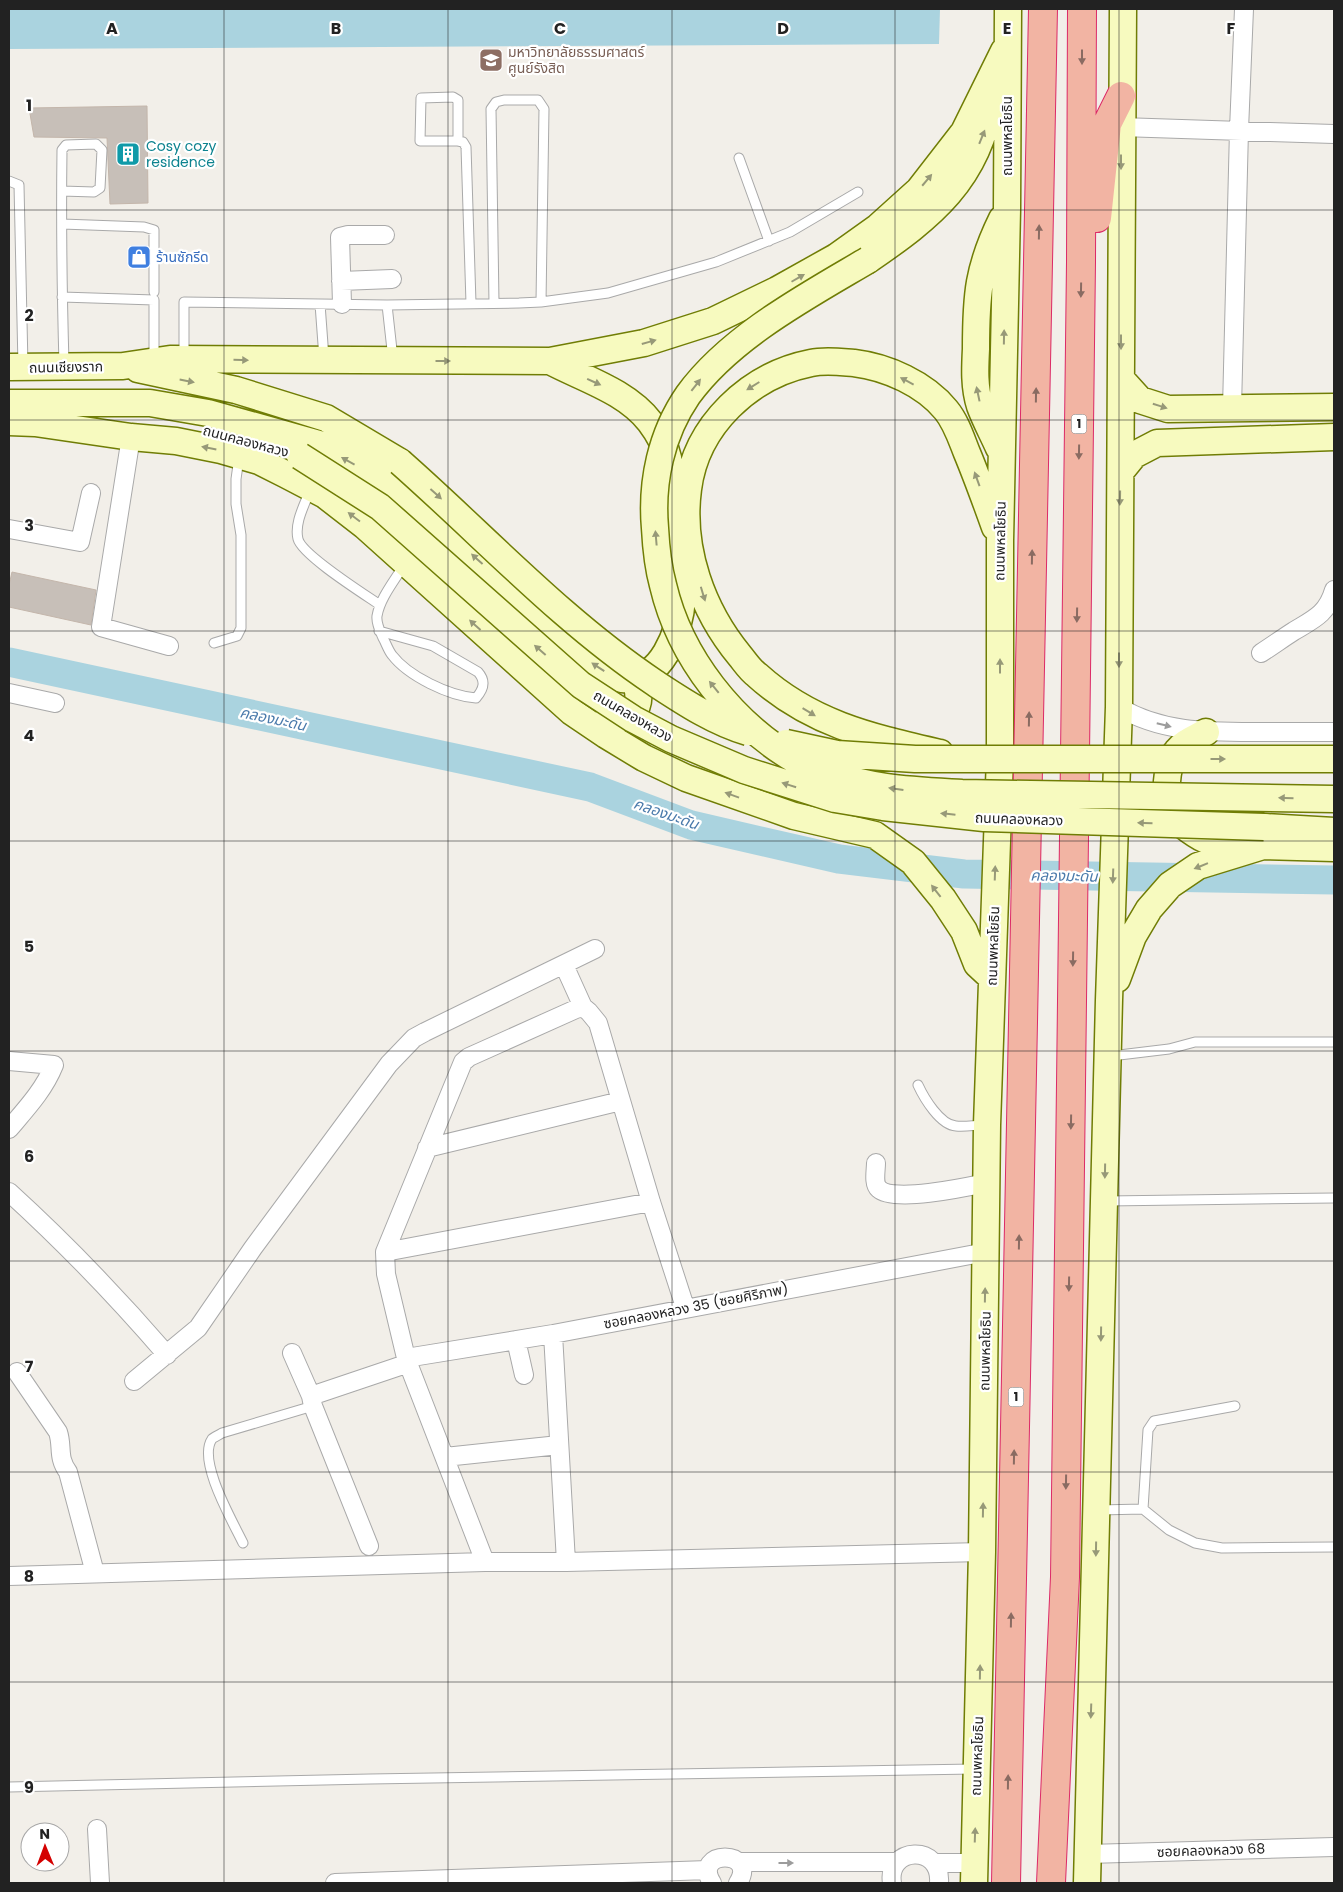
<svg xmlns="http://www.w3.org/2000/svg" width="1343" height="1892" font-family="Poppins,'Noto Sans Thai',sans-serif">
	<rect width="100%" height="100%" fill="#f2efe9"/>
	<path fill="#aad3df" d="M 9,9 L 940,9 L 939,44 L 9,49 Z"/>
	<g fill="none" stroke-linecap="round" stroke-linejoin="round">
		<path stroke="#aad3df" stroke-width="29" d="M 9,662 L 590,787 L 691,825 L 839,859 L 964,874 L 1334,880"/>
	</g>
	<path fill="#c7bfb8" stroke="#c4b6ab" d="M 147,106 L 148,203 L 110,204 L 107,138 L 34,137 L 29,108 Z
		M 12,572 L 96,590 L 91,625 L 9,607 L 9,585 Z"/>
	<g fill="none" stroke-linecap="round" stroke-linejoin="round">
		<g stroke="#a9a9a9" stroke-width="11">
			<path id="service" d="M 458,141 L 458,100 L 453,97 L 421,98 L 420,141 L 458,141 L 463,142 L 466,147 L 471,303
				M 739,158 L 769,241
				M 9,181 L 19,185 L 23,366
				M 62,191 L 94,192 L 100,188 L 102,150 L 96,144 L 66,145 L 62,150 C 61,222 62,293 64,364
				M 62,224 L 144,227 L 154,230 L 154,292
				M 62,297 L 154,300 L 154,359
				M 494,303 L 491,109 L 496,102 L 504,100 L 538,100 L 544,109 L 541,302
				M 320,304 L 324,358
				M 387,305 L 393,359
				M 184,356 L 184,302 L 387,305 L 519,303 L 541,302 L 608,293 L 716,262 L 790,232 L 858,192
				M 310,490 C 305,504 294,523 298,539 C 302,555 364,594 380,605
				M 379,631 L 433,646 L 478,672 C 486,681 484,689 476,698 C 449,696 408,676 392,655 C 388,650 386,643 383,638 C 380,631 376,623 377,616 C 380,598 395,580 404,565
				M 214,643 L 237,636 L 241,628 L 241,535 L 236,504 L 236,479 L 239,458
				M 1111,1056 L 1169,1049 L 1195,1042 L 1334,1042
				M 918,1085 C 924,1098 940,1125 956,1126 C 965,1127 975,1125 984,1125
				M 1107,1201 L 1334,1198
				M 1143,1509 L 1148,1430 L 1154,1421 L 1235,1406
				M 1099,1510 L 1143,1509 L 1169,1530 L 1195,1543 L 1222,1548 L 1334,1547
				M 243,1543 C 233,1522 197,1461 212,1439 C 214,1437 219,1435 222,1433 L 313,1406
				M 9,1787 L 370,1779 L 974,1769"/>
		</g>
		<g stroke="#a9a9a9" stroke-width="20">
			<path id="minor" d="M 1121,127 L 1334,134
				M 341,281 L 392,279
				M 342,304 L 340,237 L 348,235 L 385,235
				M 1232,408 L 1239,130 L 1244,9
				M 131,437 L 101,627 L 169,646
				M 9,529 L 80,542 L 91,493
				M 1261,653 C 1272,646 1283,638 1294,631 C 1314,619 1327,614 1334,590
				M 9,693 L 55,703
				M 1119,707 C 1160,732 1207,732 1253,732 C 1280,732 1307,732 1334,732
				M 564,965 L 583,1007
				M 9,1061 L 54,1065 C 44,1090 26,1109 9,1129
				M 427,1148 L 621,1101
				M 876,1163 C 876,1170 873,1184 879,1189 C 893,1203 967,1187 986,1183
				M 9,1192 C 65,1243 117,1297 167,1355
				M 385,1252 L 651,1202
				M 553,1334 L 566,1562
				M 516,1340 L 524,1375
				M 292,1353 L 311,1396 L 313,1406 L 369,1546
				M 406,1358 L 553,1334 L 986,1252
				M 17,1372 L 58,1432 C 63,1447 57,1457 68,1472 L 95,1573
				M 134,1381 L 198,1328 L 253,1248 L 389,1064 L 414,1038 L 425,1032 L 595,949
				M 311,1396 L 409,1363
				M 445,1457 L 559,1445
				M 485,1562 L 406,1358 L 386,1274 L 385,1252 L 463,1062 L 469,1057 L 576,1009 L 583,1007 L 589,1012 L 598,1023 L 651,1202 L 685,1307
				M 9,1576 L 485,1562 L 566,1562 L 982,1552
				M 97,1829 L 100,1883
				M 1088,1854 L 1334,1847
				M 738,1862 L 897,1862
				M 934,1863 L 974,1863
				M 335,1883 L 708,1870
				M 712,1883 C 691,1849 759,1849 738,1883
				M 892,1883 C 886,1847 942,1843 939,1883"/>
		</g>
		<g stroke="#707d05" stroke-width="29">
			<path id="secondary" d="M 868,260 C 931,217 978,180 991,100
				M 9,367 L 123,366 L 170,359 L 550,361 L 644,343 L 713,321 L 777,290 L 836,257 L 878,227 L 919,190 L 964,132 L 1004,51
				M 138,369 L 236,390 L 326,418 L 400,462
				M 1121,379 L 1140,400 L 1168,409 L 1334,407
				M 9,403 L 150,403 L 208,413 L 319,444 L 383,480 L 442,527 L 598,668 C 605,671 614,678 622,679 C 662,683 680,631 682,599 C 683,573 673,546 671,520 C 668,479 678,459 650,422 C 626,391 584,379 550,361
				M 9,422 L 35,423 L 52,421
				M 35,423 L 131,437 L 176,441 L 221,450 L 259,461 L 285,474 L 325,495 L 365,526 L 572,712 L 606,735 L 644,758 L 686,778 L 794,816 L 875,835 L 913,862 L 943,899 L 964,931 L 977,964 L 991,977
				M 999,448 C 993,434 985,420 980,406 C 974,387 975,368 976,349 C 976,295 978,268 1002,219
				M 1121,471 L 1134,455 L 1157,443 L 1334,437
				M 608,718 L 615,720 L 632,715 C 641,702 639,692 635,678
				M 1206,732 C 1196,738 1184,742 1177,751 C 1166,763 1163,799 1172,814 C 1178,823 1199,838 1209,841 C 1222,845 1238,844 1251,845
				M 940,753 C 871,737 811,724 757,675 C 750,670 745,662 740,656 C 702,610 680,549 688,489 C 696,425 750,375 811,363 C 825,360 840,362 854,363 C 887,367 925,384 946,410 C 956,422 961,438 967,453 C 977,477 986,502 995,527
				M 1264,827 L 1334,831
				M 1117,979 L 1133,936 L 1149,909 L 1170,885 L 1198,866 L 1263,846 L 1334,848
				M 974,1883 L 982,1552 L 987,1125 L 1000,756 L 1000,541 L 1007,209 L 1008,9
				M 1087,1883 L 1109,1000 L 1119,707 L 1123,9"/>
		</g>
		<g stroke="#dc2a67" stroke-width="30">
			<path id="trunk" d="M 1097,218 L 1107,124 L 1121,96
				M 1006,1883 L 1043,9
				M 1051,1883 L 1065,1577 L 1081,262 L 1082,9"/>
		</g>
		<use href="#service" stroke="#fff" stroke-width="9"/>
		<use href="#minor" stroke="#fff" stroke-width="18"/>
		<use href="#secondary" stroke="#f7fabf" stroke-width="26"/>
		<use href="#trunk" stroke="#f2b4a3" stroke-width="28"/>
		<g stroke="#707d05" stroke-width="29" stroke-linecap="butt">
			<path id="secondary-bridge" d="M 868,260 C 807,296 730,337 688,395 C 661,434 651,482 655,528 C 656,547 658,567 663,585 C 680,658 733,724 797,761 C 804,765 813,767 820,770 C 870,789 910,790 962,793 L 1334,799
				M 300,456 L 380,507 L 581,685 L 633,719 L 671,739 L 744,770 L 835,799 L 883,807 L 984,818 L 1264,827
				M 400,462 C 484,536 561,620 655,683 C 684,702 714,722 748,732
				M 786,743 L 837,754 L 915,759 L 1334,759"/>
		</g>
		<use href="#secondary-bridge" stroke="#f7fabf" stroke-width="26"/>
	</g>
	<defs><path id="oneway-solid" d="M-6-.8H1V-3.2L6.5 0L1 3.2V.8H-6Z" transform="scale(1.25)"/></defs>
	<g fill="#8a6b62">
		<use href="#oneway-solid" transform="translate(1082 57) rotate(90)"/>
		<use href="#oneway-solid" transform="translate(1039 232) rotate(-89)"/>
		<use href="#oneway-solid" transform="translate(1081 290) rotate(91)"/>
		<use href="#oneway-solid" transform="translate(1036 395) rotate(-89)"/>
		<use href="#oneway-solid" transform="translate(1079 452) rotate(91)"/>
		<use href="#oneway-solid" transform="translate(1032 557) rotate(-89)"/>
		<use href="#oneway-solid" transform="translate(1077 615) rotate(91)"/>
		<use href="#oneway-solid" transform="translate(1029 719) rotate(-89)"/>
		<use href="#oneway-solid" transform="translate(1073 959) rotate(91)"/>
		<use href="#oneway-solid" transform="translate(1071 1122) rotate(91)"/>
		<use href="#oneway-solid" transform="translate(1019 1242) rotate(-89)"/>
		<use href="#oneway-solid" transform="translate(1069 1284) rotate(91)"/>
		<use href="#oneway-solid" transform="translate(1014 1457) rotate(-89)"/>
		<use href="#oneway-solid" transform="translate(1066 1482) rotate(91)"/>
		<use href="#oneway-solid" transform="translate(1011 1620) rotate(-89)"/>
		<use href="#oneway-solid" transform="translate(1008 1782) rotate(-89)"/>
	</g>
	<g fill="#979978">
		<use href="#oneway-solid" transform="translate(982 137) rotate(-68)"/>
		<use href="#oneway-solid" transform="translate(1121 162) rotate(90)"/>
		<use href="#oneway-solid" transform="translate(927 180) rotate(-50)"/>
		<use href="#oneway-solid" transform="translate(798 278) rotate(-30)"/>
		<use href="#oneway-solid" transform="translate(1004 337) rotate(-89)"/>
		<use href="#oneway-solid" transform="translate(649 342) rotate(-16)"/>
		<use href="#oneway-solid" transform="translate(1121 342) rotate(90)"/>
		<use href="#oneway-solid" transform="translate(241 360) rotate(1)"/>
		<use href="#oneway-solid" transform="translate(443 361)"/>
		<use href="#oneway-solid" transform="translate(187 381) rotate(11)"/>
		<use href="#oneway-solid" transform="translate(907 381) rotate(-152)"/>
		<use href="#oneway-solid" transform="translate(594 382) rotate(24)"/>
		<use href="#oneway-solid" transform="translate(696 385) rotate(-52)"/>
		<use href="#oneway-solid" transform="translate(753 386) rotate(148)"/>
		<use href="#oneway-solid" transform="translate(978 394) rotate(-102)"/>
		<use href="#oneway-solid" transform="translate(1160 406) rotate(17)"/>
		<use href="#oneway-solid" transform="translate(209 448) rotate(-169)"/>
		<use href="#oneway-solid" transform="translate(348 461) rotate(-151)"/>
		<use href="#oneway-solid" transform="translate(977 479) rotate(-110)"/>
		<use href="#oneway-solid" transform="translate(436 494) rotate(42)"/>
		<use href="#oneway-solid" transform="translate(1120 498) rotate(91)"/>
		<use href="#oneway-solid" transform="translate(354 517) rotate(-143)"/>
		<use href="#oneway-solid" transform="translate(656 538) rotate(-95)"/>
		<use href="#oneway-solid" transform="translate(477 559) rotate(-138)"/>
		<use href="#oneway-solid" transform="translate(703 594) rotate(73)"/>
		<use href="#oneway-solid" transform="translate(475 625) rotate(-138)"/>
		<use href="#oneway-solid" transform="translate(540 650) rotate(-139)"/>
		<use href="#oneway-solid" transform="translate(1119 660) rotate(90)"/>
		<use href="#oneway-solid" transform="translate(1000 666) rotate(-90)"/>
		<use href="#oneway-solid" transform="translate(598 667) rotate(-147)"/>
		<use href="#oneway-solid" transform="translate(714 687) rotate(-129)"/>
		<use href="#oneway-solid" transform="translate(809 712) rotate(31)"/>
		<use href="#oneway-solid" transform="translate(1218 759)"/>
		<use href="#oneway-solid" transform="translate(789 785) rotate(-162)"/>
		<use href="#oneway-solid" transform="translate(896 789) rotate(-172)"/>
		<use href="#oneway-solid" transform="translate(732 795) rotate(-160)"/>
		<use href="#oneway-solid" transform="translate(1286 798) rotate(-179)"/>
		<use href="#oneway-solid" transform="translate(948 814) rotate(-174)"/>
		<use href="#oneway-solid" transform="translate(1145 823) rotate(-178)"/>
		<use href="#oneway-solid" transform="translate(1201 866) rotate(158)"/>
		<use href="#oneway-solid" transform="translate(995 873) rotate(-88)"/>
		<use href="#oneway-solid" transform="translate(1113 876) rotate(92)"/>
		<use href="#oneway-solid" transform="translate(936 891) rotate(-128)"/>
		<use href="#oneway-solid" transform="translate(1105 1171) rotate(91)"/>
		<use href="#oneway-solid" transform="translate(985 1295) rotate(-89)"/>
		<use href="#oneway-solid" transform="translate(1101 1334) rotate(91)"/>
		<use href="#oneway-solid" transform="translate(983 1510) rotate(-89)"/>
		<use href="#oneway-solid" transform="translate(1096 1549) rotate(91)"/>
		<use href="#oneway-solid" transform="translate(980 1672) rotate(-89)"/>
		<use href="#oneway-solid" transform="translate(1091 1711) rotate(92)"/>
		<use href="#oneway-solid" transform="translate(975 1835) rotate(-88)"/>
	</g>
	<g fill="#9c9c9c">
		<use href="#oneway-solid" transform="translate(1164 725) rotate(14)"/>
		<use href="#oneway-solid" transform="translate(786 1863)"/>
	</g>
	<path fill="none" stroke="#222" stroke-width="1" stroke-opacity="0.55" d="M 224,9 L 224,1883M 448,9 L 448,1883M 672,9 L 672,1883M 895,9 L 895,1883M 1119,9 L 1119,1883M 9,210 L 1334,210M 9,420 L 1334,420M 9,631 L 1334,631M 9,841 L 1334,841M 9,1051 L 1334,1051M 9,1261 L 1334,1261M 9,1472 L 1334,1472M 9,1682 L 1334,1682"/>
	<defs>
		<g id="university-square" transform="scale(1.25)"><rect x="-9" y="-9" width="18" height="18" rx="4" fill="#8d6e63" stroke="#fff"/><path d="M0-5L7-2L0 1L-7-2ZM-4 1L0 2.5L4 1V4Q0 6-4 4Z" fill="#fff"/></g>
		<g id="building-square" transform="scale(1.25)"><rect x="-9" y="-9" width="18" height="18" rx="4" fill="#0f9aa8" stroke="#fff"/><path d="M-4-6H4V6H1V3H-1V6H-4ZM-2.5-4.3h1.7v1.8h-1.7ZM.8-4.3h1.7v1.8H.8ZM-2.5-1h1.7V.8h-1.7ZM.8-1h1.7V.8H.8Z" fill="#fff"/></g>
		<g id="shop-square" transform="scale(1.25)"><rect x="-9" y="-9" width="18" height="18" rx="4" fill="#3f7fe0" stroke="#fff"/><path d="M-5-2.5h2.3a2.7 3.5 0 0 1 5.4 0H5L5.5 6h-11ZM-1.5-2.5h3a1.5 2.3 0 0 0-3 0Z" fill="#fff"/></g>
	</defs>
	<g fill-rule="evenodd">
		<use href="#university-square" x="491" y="60"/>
		<use href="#building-square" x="128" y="154"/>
		<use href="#shop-square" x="139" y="257"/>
	</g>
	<g text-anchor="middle" stroke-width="4.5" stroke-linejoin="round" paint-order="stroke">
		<g fill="#fff" stroke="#646464" stroke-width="1">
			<rect x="1071.5" y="414.5" width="15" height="19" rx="4"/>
			<rect x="1008.5" y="1387.5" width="15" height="19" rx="4"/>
		</g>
		<g font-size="12" font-weight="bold" fill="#222">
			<text x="1079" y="428">1</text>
			<text x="1016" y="1401">1</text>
		</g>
		<g font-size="14" fill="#785e54" stroke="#fff" text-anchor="start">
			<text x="508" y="57">มหาวิทยาลัยธรรมศาสตร์<tspan x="508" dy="16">ศูนย์รังสิต</tspan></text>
		</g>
		<g font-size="14" fill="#222" stroke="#fff">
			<text transform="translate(1007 136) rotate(-90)" y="5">ถนนพหลโยธิน</text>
			<text transform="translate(66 367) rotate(-1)" y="5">ถนนเชียงราก</text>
			<text transform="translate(246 441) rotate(15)" y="5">ถนนคลองหลวง</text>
			<text transform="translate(1000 541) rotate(-89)" y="5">ถนนพหลโยธิน</text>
			<text transform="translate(633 716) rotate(30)" y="5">ถนนคลองหลวง</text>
			<text transform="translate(1019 819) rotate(2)" y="5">ถนนคลองหลวง</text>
			<text transform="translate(993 946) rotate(-88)" y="5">ถนนพหลโยธิน</text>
			<text transform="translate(696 1306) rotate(-11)" y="5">ซอยคลองหลวง 35 (ซอยศิริภาพ)</text>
			<text transform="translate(985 1351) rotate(-89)" y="5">ถนนพหลโยธิน</text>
			<text transform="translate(977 1756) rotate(-88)" y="5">ถนนพหลโยธิน</text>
			<text transform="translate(1211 1850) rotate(-2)" y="5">ซอยคลองหลวง 68</text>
		</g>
		<g font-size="14" fill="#0d838f" stroke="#fff" text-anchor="start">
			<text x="146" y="151">Cosy cozy<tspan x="146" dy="16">residence</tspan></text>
		</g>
		<g font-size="14" fill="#366cbe" stroke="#fff" text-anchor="start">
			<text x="156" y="262">ร้านซักรีด</text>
		</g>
		<g font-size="15" font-style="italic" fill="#4a7aab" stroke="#fff">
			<text transform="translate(273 719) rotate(12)" y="5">คลองมะดัน</text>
			<text transform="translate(666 814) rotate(19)" y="5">คลองมะดัน</text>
			<text transform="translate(1064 876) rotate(1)" y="5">คลองมะดัน</text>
		</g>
	</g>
	<g font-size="16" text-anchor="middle" font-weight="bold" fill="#222" stroke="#fff" stroke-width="4.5" stroke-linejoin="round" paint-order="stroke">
		<text x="112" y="34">A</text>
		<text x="336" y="34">B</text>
		<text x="560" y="34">C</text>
		<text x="783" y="34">D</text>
		<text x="1007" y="34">E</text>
		<text x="1231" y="34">F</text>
		<text x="29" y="111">1</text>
		<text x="29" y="321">2</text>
		<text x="29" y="531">3</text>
		<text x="29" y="741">4</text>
		<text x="29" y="952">5</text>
		<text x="29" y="1162">6</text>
		<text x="29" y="1372">7</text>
		<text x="29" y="1582">8</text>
		<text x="29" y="1793">9</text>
	</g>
	<rect width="1343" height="1892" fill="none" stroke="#222222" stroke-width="20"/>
	<g transform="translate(45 1847) rotate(359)"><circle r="24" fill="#ffffff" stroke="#a7a7a7"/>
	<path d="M0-4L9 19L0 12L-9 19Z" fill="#d40000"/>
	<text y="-8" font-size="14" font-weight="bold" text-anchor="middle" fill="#222222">N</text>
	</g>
</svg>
